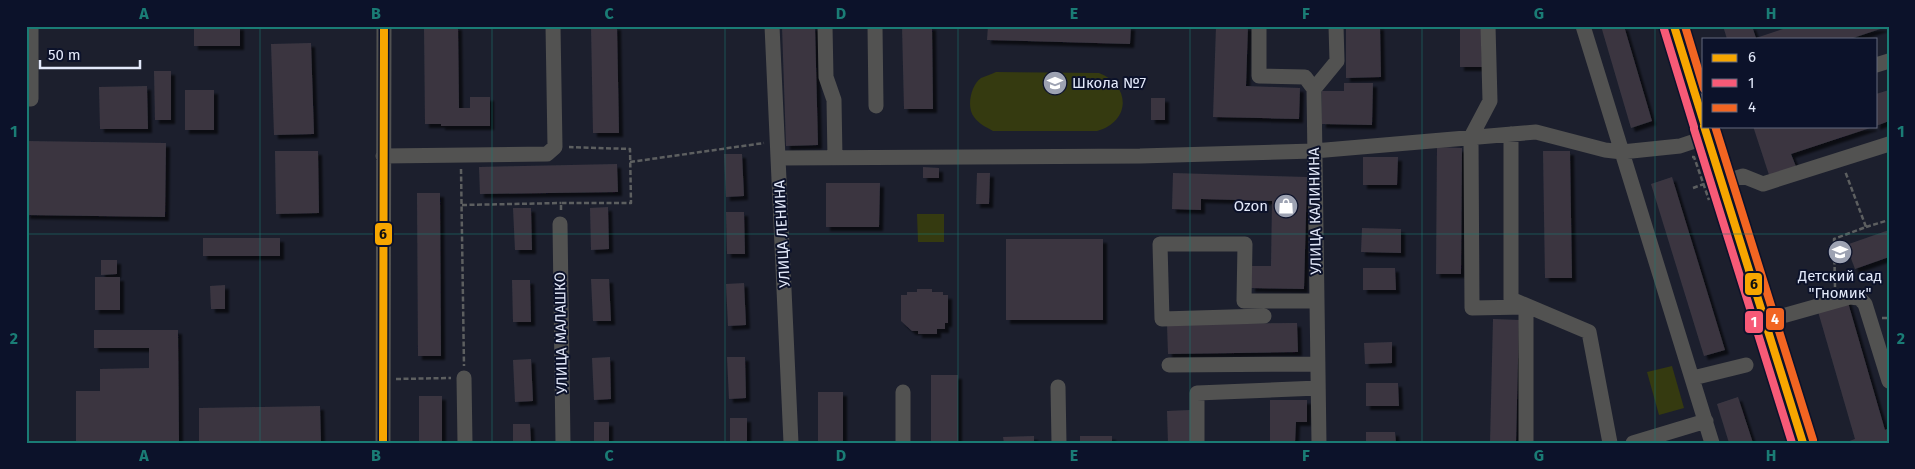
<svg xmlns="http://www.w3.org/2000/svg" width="1915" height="469" font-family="'Fira Sans',sans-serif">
	<defs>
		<filter id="shadow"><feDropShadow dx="4" dy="4" stdDeviation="1" flood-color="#0009"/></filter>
	</defs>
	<rect width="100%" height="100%" fill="#1c1f2d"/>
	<path fill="#353a10" d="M 996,72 L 1099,73 C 1131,85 1131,122 1097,131 L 993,131 C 986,127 979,124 974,117 C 966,107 971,85 981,78 C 986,76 992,74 996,72 Z
		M 917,214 L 944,214 L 944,242 L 918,242 Z
		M 1672,366 L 1684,408 L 1659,415 L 1647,372 Z"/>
	<path fill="#3a3641" filter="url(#shadow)" d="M 194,26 L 240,26 L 240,46 L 194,46 Z
		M 424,26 L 458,26 L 459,108 L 470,108 L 470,97 L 490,97 L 490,126 L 441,126 L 441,124 L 425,124 Z
		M 591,26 L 617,26 L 619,133 L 593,133 Z
		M 782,26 L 815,26 L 818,145 L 786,146 Z
		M 902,26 L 932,26 L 933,109 L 904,109 Z
		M 988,26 L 1131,26 L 1130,44 L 987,40 Z
		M 1216,26 L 1248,26 L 1246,86 L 1300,88 L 1299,119 L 1213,117 Z
		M 1346,26 L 1380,26 L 1381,77 L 1346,78 Z
		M 1460,26 L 1481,26 L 1482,67 L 1460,67 Z
		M 1601,26 L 1624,26 L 1652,121 L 1631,128 Z
		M 1723,26 L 1752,26 L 1756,38 L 1792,26 L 1886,27 L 1850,39 L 1727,39 Z
		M 311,43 L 314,134 L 274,135 L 271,44 Z
		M 154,71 L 171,71 L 171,120 L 155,120 Z
		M 1344,83 L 1373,83 L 1372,125 L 1322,124 L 1322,91 L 1344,91 Z
		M 147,86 L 148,129 L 100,129 L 99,87 Z
		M 185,90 L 214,90 L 214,130 L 185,130 Z
		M 1889,90 L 1889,121 L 1876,126 L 1876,94 Z
		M 1151,98 L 1165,98 L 1165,120 L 1151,120 Z
		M 1753,126 L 1873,126 L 1873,127 L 1791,154 L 1797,169 L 1770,178 Z
		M 26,141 L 166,143 L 165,217 L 26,215 Z
		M 1437,147 L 1462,148 L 1461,274 L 1436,274 Z
		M 275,151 L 318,151 L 319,213 L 276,214 Z
		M 1543,151 L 1570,151 L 1572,278 L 1545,278 Z
		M 724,154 L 742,154 L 744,196 L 726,197 Z
		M 1363,157 L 1398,157 L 1397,185 L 1363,185 Z
		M 617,164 L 618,192 L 480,194 L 479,167 Z
		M 923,167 L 939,168 L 939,178 L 923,178 Z
		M 977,173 L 990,173 L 989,204 L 976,204 Z
		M 1173,173 L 1307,177 L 1304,289 L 1251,288 L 1251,266 L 1271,266 L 1272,201 L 1201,199 L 1201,210 L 1172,209 Z
		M 1672,177 L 1725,350 L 1704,356 L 1651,184 Z
		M 826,183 L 880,183 L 879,227 L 826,227 Z
		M 417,193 L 440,193 L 441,356 L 418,356 Z
		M 608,207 L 609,249 L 591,250 L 590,208 Z
		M 513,208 L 531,208 L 532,250 L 515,250 Z
		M 726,212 L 744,212 L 745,254 L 727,254 Z
		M 1362,228 L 1401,229 L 1401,253 L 1361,252 Z
		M 1889,230 L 1889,257 L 1855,269 L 1846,245 Z
		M 203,238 L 280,238 L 280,256 L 203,256 Z
		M 1006,239 L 1103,239 L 1103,320 L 1006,320 Z
		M 101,260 L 117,260 L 117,274 L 101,275 Z
		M 1363,268 L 1395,268 L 1396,290 L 1363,290 Z
		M 95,277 L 120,277 L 120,310 L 95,310 Z
		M 591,279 L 609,279 L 611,321 L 593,321 Z
		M 512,280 L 530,280 L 531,322 L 513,322 Z
		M 744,283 L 746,325 L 728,326 L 726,284 Z
		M 225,285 L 225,309 L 211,309 L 210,286 Z
		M 917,289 L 932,289 L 932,292 L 943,292 L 943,295 L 948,295 L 948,323 L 945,323 L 945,329 L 937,329 L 937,334 L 918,334 L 918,331 L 912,331 L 901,321 L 901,295 L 907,295 L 907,292 L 917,292 Z
		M 1847,299 L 1885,430 L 1889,428 L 1889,443 L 1844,443 L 1855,439 L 1817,308 Z
		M 1493,319 L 1519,320 L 1516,443 L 1490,443 Z
		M 1297,323 L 1298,352 L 1168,354 L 1167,324 Z
		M 94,330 L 178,330 L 179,443 L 76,443 L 76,391 L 100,391 L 100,369 L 149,368 L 149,348 L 94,348 Z
		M 1392,342 L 1392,363 L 1365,364 L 1364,343 Z
		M 610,357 L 611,399 L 594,400 L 592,358 Z
		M 727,357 L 745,357 L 746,398 L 729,399 Z
		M 531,359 L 533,401 L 515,402 L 513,360 Z
		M 931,375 L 958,375 L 958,443 L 931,443 Z
		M 1366,383 L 1398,383 L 1399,406 L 1366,406 Z
		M 818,392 L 843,392 L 843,443 L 818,443 Z
		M 419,396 L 442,396 L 442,443 L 419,443 Z
		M 1738,397 L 1753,443 L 1729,443 L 1717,404 Z
		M 1270,400 L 1307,400 L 1307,422 L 1296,422 L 1295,443 L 1270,443 Z
		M 320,406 L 321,443 L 199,443 L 199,408 Z
		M 1190,410 L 1190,443 L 1168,443 L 1167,411 Z
		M 730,418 L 747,418 L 747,443 L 730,443 Z
		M 594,422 L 609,422 L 609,443 L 594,443 Z
		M 513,424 L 530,424 L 531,443 L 513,443 Z
		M 1366,432 L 1395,432 L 1396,443 L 1366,443 Z
		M 1034,436 L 1034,443 L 1004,443 L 1003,437 Z
		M 1080,436 L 1112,436 L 1112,443 L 1080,443 Z"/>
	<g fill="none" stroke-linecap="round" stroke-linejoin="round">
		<path stroke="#5d5f60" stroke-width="2.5" stroke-dasharray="5 2.5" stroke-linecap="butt" d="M 1692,157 L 1694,157 L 1709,200
			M 630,162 L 764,143
			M 461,169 L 464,366
			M 1693,188 L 1704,184
			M 462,205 L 561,203
			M 561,210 L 561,203 L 631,203 L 630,149 L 569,147
			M 1866,227 L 1889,220
			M 1835,287 L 1834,239 L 1866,227 L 1845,171
			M 1882,318 L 1889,318
			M 396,379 L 451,378"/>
		<path stroke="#525251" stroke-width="15" d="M 772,26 L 791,443
			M 825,26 L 826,77 L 834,100 L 835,158
			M 875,26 L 876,106
			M 1259,26 L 1259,76 L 1305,77 L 1314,89 L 1319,443
			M 1488,26 L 1490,101 L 1471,137 L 1472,308 L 1526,307 L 1526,443
			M 1583,26 L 1712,443
			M 1674,26 L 1704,124
			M 1876,65 L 1889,61
			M 1314,89 L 1337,61 L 1336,26
			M 26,99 L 31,99 L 31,26
			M 1704,126 L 1803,443
			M 1511,134 L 1511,299 L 1589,332 L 1610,443
			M 383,156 L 547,154 L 555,147 L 553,26
			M 779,158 L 1140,156 L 1314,151 L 1536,132 L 1605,150 L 1622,152 L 1680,146 L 1707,137
			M 1720,183 L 1743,176 L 1763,184 L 1889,144
			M 560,224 L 563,443
			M 1786,315 L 1850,297 L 1859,298 L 1865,304 L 1889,381
			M 1264,316 L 1162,319 L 1160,244 L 1245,244 L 1244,301 L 1316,301
			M 1169,365 L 1317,364
			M 464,378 L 465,443
			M 1693,378 L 1746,365
			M 1058,387 L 1059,443
			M 903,392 L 903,443
			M 383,443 L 384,26
			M 1197,443 L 1197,393 L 1318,388
			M 1633,443 L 1706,421"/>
		<g stroke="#0c122a" stroke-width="11">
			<path id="bus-1" d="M 1674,26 L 1704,123
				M 1704,126 L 1803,443
				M 383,443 L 384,26"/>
		</g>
		<g stroke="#0c122a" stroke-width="11">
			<path id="bus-2" d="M 1664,29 L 1694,127
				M 1694,129 L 1792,443"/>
		</g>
		<g stroke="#0c122a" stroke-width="11">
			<path id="bus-3" d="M 1685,26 L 1704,89
				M 1715,126 L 1813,440"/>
		</g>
		<use href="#bus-1" stroke="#f7a600" stroke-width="8"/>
		<use href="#bus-2" stroke="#f75a77" stroke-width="8"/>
		<use href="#bus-3" stroke="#f26522" stroke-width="8"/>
	</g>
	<path fill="none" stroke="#1a7c75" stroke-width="1" stroke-opacity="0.55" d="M 260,26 L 260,443M 492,26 L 492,443M 725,26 L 725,443M 958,26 L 958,443M 1190,26 L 1190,443M 1422,26 L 1422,443M 1655,26 L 1655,443M 26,234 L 1889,234"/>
	<defs>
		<g id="school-disc" transform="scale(1.25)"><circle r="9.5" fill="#9da2b2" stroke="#0c122a"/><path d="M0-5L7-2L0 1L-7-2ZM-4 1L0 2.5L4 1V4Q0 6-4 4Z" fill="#fff"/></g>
		<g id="shop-disc" transform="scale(1.25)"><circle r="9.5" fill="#9da2b2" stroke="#0c122a"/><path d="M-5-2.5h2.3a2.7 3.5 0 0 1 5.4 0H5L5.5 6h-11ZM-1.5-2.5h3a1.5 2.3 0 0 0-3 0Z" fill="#fff"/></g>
	</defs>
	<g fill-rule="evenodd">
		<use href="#school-disc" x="1055" y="83"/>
		<use href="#shop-disc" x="1286" y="206"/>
		<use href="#school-disc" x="1840" y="252"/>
	</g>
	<g text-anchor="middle" stroke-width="4" stroke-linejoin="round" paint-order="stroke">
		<g font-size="15" fill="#e3e9fa" stroke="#0c122a" text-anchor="start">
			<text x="1072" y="88">Школа №7</text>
			<text x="1268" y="211" text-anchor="end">Ozon</text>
			<text x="1840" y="281" text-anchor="middle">Детский сад<tspan x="1840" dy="17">"Гномик"</tspan></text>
		</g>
		<g font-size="15" fill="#e3e9fa" stroke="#0c122a">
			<text transform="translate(1315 211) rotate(-91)" y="5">УЛИЦА КАЛИНИНА</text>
			<text transform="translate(782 234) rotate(-93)" y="5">УЛИЦА ЛЕНИНА</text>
			<text transform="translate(561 333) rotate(-91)" y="5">УЛИЦА МАЛАШКО</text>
		</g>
	</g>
	<g stroke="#0c122a" stroke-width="2">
		<rect x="374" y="222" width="19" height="24" rx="5" fill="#f7a600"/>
		<rect x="1744" y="272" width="19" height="24" rx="5" fill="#f7a600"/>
		<rect x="1765" y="307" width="20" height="24" rx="5" fill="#f26522"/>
		<rect x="1744" y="310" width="20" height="24" rx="5" fill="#f75a77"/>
	</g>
	<g font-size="14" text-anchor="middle" font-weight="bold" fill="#fff">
		<text x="1775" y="324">4</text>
		<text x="1754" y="327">1</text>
	</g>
	<g font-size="14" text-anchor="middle" font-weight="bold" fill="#111">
		<text x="383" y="239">6</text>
		<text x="1754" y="289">6</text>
	</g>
	<rect width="1915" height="469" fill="none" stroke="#0c122a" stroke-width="55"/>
	<rect x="1702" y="38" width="175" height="90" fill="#0c122a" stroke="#62687d"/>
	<rect x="1712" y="54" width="25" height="8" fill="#f7a600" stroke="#62687d"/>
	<text x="1748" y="62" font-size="15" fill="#e3e9fa">6</text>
	<rect x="1712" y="79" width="25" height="8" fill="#f75a77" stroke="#62687d"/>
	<text x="1748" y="88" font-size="15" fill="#e3e9fa">1</text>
	<rect x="1712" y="104" width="25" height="8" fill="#f26522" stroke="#62687d"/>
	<text x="1748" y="112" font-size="15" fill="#e3e9fa">4</text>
	<path d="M40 60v8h100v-8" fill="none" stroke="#e3e9fa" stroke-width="2.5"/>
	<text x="48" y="60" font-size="15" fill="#e3e9fa" stroke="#0c122a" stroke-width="4" paint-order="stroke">50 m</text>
	<rect x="28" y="28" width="1860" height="414" fill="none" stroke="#1a7c75" stroke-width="2"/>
	<g font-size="16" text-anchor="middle" font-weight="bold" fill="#1a7c75">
		<text x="144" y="19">A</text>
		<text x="376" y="19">B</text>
		<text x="609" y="19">C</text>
		<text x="841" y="19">D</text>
		<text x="1074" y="19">E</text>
		<text x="1306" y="19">F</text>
		<text x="1539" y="19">G</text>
		<text x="1771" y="19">H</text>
		<text x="14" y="137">1</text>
		<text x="1901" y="137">1</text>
		<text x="14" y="344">2</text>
		<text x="1901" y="344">2</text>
		<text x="144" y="461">A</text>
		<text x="376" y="461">B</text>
		<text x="609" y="461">C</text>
		<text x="841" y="461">D</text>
		<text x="1074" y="461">E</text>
		<text x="1306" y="461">F</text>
		<text x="1539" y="461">G</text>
		<text x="1771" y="461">H</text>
	</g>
</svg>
